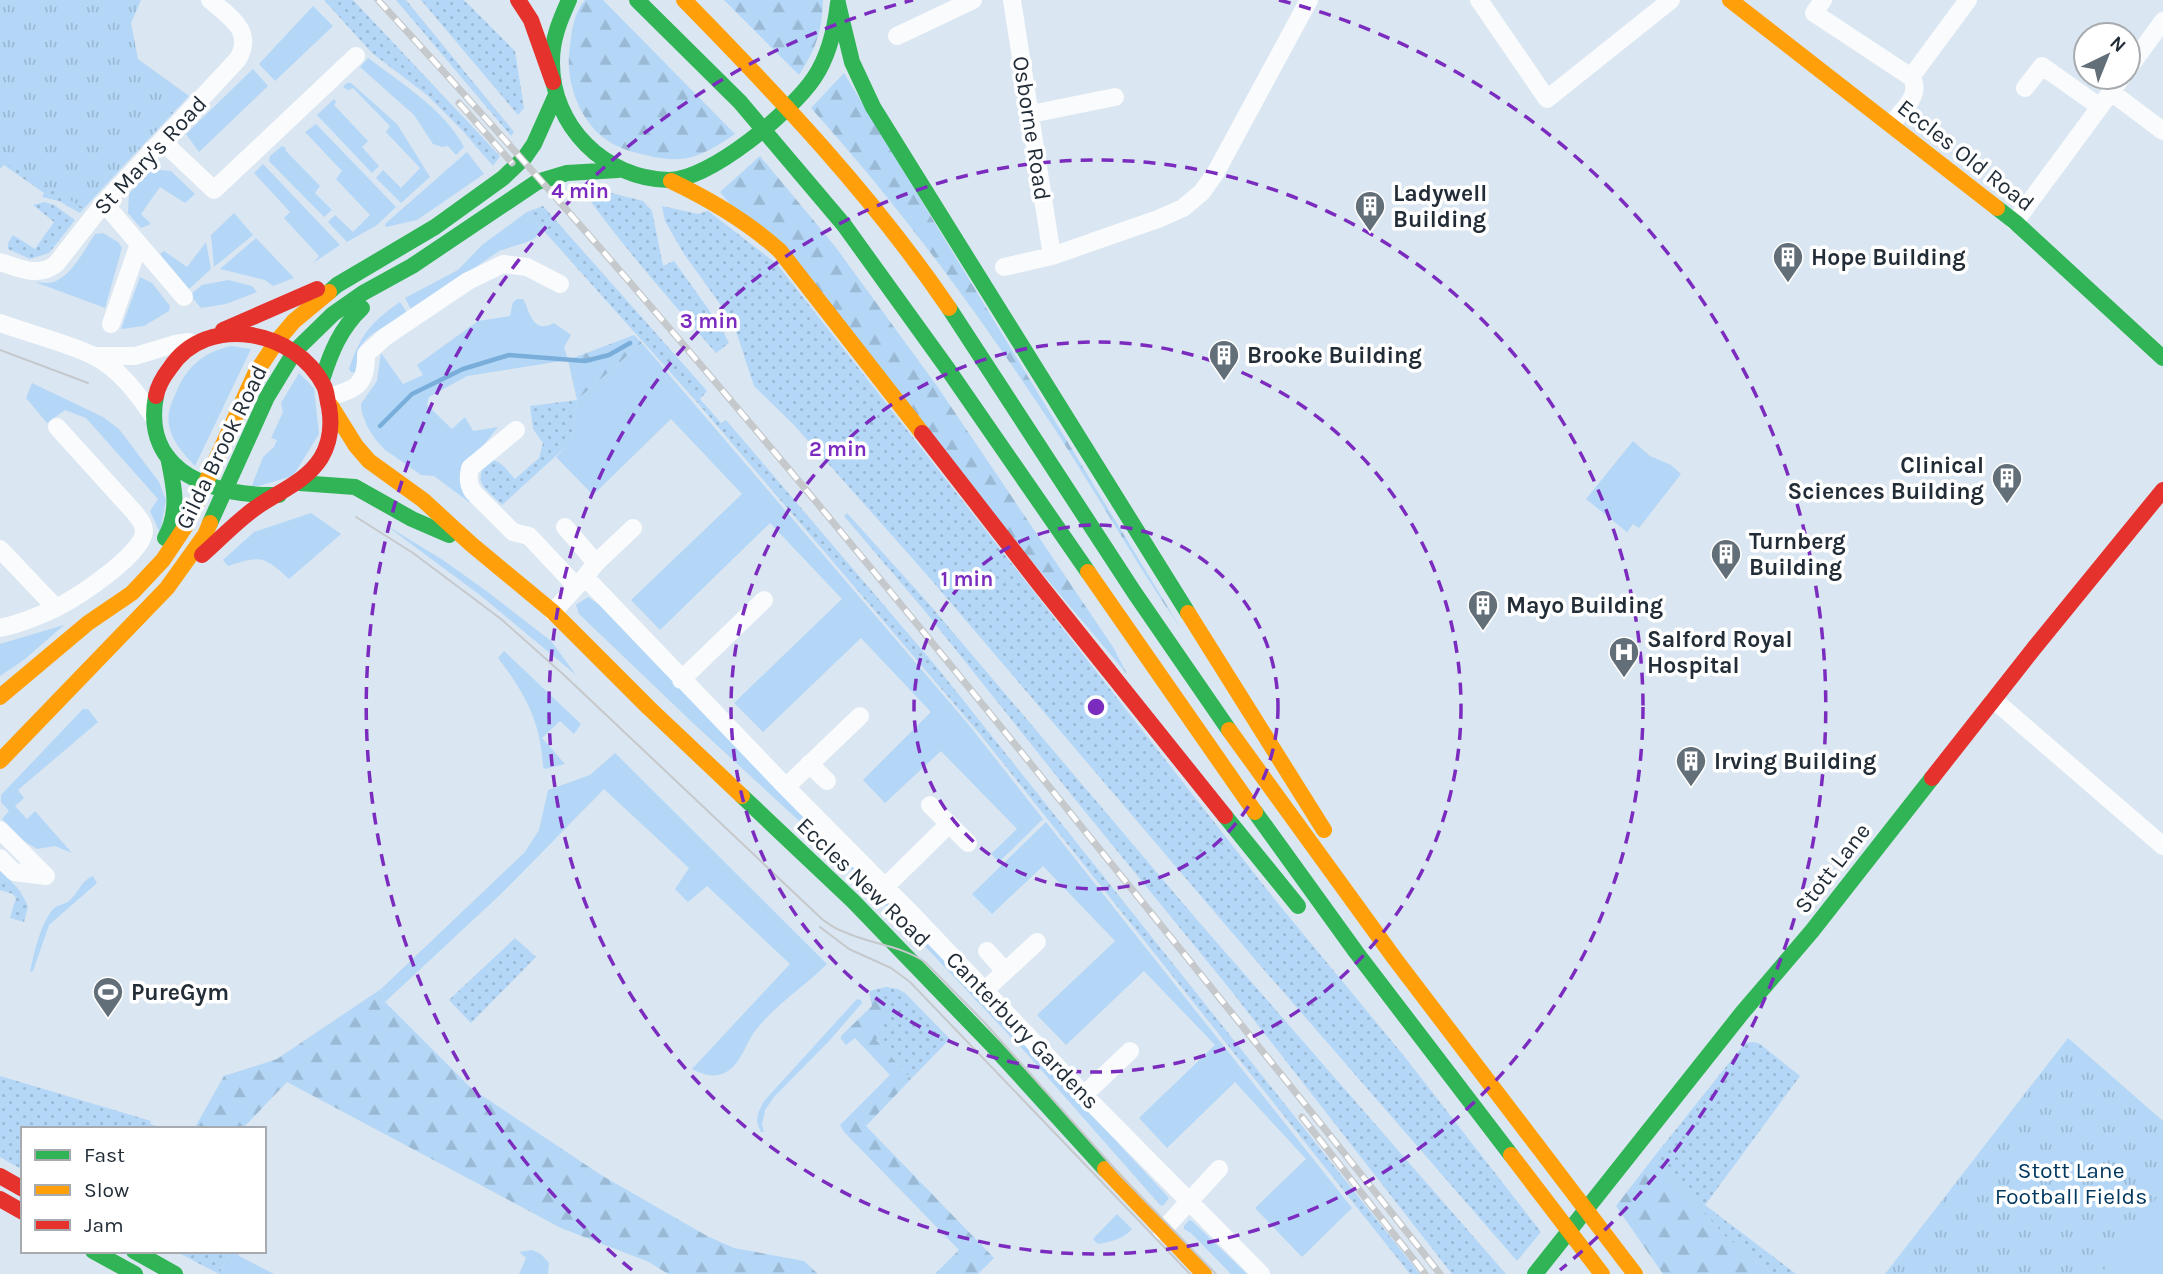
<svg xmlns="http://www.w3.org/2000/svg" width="2163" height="1274" font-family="Karla,sans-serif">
	<defs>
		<pattern id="grass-dots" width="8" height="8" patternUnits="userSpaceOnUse" patternTransform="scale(1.75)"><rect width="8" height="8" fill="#b4d7f7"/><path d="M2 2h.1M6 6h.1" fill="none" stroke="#9ab9d4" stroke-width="1.8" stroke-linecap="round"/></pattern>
		<pattern id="forest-firs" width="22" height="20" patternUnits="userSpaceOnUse" patternTransform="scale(1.75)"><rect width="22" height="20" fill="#b4d7f7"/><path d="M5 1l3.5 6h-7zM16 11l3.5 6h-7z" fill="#9ab9d4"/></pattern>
		<pattern id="park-tufts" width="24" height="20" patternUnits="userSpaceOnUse" patternTransform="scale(1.75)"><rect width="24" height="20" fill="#b4d7f7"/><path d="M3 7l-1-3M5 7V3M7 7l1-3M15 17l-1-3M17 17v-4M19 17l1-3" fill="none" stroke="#9ab9d4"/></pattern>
	</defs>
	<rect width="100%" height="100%" fill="#dae6f1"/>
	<path fill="url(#grass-dots)" d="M 324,0 L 353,0 L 500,156 L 493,166 L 462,130 L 427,95 L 372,53 Z
		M 396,0 L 406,0 L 514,132 L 511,136 Z
		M 421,0 L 464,0 L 515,51 L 524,108 L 518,115 Z
		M 30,137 L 94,197 L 80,213 L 59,201 L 42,197 L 44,193 L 4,165 Z
		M 588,187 L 643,201 L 652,211 L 663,266 L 674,261 L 719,324 L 729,343 L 716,353 C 670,300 624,248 583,191 Z
		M 45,202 L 54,205 L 75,220 L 49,253 L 30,259 L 8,249 L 8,243 L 13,235 L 35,249 L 54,222 L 33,205 Z
		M 543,206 L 707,391 L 700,399 L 721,423 L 726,420 L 940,671 L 1420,1274 L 1410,1274 L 979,733 L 696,401 L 527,212 Z
		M 662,206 L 698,214 L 708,211 L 777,264 L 1276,901 L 1404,1056 L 1541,1232 L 1517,1261 L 1253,957 L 928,576 L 794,425 L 754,386 L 733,322 L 684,254 L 665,221 Z
		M 577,400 L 571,442 L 502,505 C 496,499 486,491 482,484 C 477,474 486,455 498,462 C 505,466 510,474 515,479 L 539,458 L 543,443 L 533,429 L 530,406 Z
		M 847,513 L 929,604 L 1198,921 L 1506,1274 L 1452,1274 L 1229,988 L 1074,798 L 924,610 L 844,516 Z
		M 0,869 L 20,891 L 28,906 L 24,922 L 10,918 L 16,898 L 13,894 L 0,890 Z
		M 515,938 L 536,957 L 471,1023 L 449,1000 Z
		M 886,987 L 898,989 L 905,993 L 950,1039 L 911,1079 L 876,1040 L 873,990 Z
		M 1754,1042 L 1760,1044 L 1800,1076 L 1705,1205 L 1796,1274 L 1772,1274 L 1725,1236 L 1653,1158 L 1745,1043 Z
		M 0,1076 L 151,1121 L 150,1124 L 166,1129 L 23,1129 L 23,1170 L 0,1157 Z
		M 175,1251 L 231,1251 L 219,1274 Z"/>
	<path fill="url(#forest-firs)" d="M 585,0 L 603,0 L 735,134 C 722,143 708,152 692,157 C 679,161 662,159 649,156 C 637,153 624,150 613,144 C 580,126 564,81 570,46 C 572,29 574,13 585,0 Z
		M 724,0 L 823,0 C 822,31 816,49 799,75 Z
		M 844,73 L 1181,629 C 1137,565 1098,496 1056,431 C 981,317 902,209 811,108 Z
		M 760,156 L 834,245 L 937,386 L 1113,647 L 1127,674 L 720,192 Z
		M 634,335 L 642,343 L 577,400 L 568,360 Z
		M 381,989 L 385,1002 L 472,1089 L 601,1175 L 707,1236 L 734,1248 L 804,1261 L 818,1274 L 668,1274 L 649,1262 L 561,1228 L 287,1082 L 242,1129 L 194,1129 L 224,1076 L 277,1059 Z
		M 873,990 L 889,1014 L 876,1040 L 911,1079 L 866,1126 L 994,1258 L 978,1274 L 935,1274 L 959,1250 L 844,1132 L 840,1125 L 890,1075 L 855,1038 L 846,1045 L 841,1039 L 841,1036 L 872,1006 L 869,992 Z
		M 1653,1158 L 1725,1236 L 1772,1274 L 1663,1274 L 1616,1206 Z"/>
	<path fill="url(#park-tufts)" d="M 0,0 L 141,0 L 131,23 L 138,59 L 189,96 L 84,208 L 6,163 L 0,169 Z
		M 2068,1038 L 2163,1121 L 2163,1274 L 1885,1274 Z"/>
	<path fill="#b4d7f7" d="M 313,6 L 333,26 L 275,81 L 259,64 Z
		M 368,58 C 402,84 444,109 464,147 L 456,155 L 448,146 L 442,147 L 433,144 L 414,115 L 360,67 Z
		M 253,69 L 268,86 L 199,152 L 186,134 Z
		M 347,83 L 351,83 L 397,124 L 430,177 L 401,203 L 376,178 L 383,170 L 401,188 L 420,168 L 386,132 L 390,126 L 353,88 L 348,90 L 343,87 Z
		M 334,99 L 336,102 L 334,105 L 368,141 L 362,147 L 379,166 L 372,173 L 317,115 Z
		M 316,124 L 396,207 L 377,225 L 347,242 L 328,222 L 335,215 L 353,232 L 370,215 L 336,179 L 342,171 L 305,132 Z
		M 282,146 L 286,148 L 285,150 L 320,186 L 315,193 L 332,210 L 324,217 L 269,161 L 270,156 Z
		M 467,152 L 484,174 L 417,220 L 386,227 L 385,224 Z
		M 263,164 L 340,245 L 313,263 L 319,256 L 284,218 L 290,212 L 254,173 Z
		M 151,169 L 171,171 L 195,194 L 185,203 L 160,187 L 141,214 L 151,224 L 141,228 L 128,213 L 129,194 Z
		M 527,212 L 542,229 L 534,239 L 527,242 L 499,251 L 412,311 L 405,298 L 458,270 L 482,245 Z
		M 234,213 L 253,235 L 214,267 L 211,235 Z
		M 103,233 L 118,242 L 122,248 L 105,308 L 35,282 C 43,283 51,284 58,280 C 74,271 85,249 95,234 Z
		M 256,238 L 294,278 L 273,286 L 265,280 L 220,269 Z
		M 206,242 L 211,269 L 189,289 L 160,254 L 164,251 L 187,267 Z
		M 140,277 L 152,283 L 170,306 L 169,311 L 144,326 L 121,329 Z
		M 229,280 L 252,286 L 257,292 L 226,304 L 201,308 L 190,295 L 202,285 Z
		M 517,299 L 523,299 C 530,311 532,335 554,323 L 571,335 L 564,347 L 568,360 L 467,376 L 429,397 L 427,405 L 452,429 L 465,417 L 473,431 L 498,427 L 464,470 L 471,501 L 469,502 L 434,476 L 421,475 L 384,449 L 376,440 L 368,428 L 362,413 L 361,404 L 377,381 L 381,353 L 403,384 L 423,375 L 417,365 L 478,321 L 510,316 L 513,302 Z
		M 400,302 L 408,314 C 393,323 364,333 359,351 C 357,358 359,367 360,374 L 351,372 L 349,369 C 361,334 370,323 400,302 Z
		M 642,343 L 969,725 L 1043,819 L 999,862 L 991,854 L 1017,829 L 941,751 L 885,803 L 863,780 L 931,712 L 861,638 L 763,732 L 734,703 L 842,599 L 770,523 L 660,630 L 631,600 L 742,494 L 671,419 L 593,495 L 556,457 L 571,441 L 577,400 Z
		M 231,346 L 251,349 L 195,466 C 184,454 172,442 169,425 C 167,414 171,403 176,393 C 186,367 204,352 231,346 Z
		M 299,373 L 314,388 L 319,434 L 293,476 L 251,488 L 263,457 L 274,447 L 277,440 L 271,438 L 283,412 L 281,403 Z
		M 32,383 L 103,417 L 119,429 L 159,482 L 166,500 L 160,533 L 150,511 L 158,499 L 86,418 L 65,410 L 47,423 L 26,398 Z
		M 1633,441 L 1650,456 L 1671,465 L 1681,474 L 1639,528 L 1633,524 L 1627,532 L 1586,499 Z
		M 311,513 L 341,534 L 289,579 C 263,555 260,556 228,566 L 223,560 L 254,532 Z
		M 384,524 L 443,560 L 489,593 L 551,641 L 576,675 L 480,595 Z
		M 588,597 L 603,607 L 902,910 L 896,916 L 849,867 L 694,724 L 579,614 L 576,605 Z
		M 64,625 L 25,659 L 0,676 L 0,644 Z
		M 504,651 L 581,724 L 574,734 L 560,721 L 542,738 L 565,764 L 545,769 L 543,767 C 541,722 525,693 498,658 Z
		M 83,709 L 88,709 L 98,722 L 18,790 L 24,798 L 15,806 L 27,819 L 35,811 L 72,853 L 55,846 L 37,849 L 24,841 L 2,819 L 9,811 L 1,802 L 1,795 Z
		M 615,753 L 827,964 C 804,987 775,1005 755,1031 C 746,1043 741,1063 728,1071 C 715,1079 704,1075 692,1069 L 790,964 L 707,886 L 688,902 L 675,889 L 689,868 L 604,789 L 503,892 L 385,1002 L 381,989 L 525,852 L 539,830 L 548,790 L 590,775 Z
		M 1046,822 L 1352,1208 L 1302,1257 L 1255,1208 L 1306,1159 L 1235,1082 L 1167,1148 L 1139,1118 L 1215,1045 L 1144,971 L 1066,1045 L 1037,1015 L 1115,941 L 1043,866 L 992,914 L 972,894 Z
		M 93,876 L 97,883 L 49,925 L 33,971 L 30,972 C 34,953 40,925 53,909 C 58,904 66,905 71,899 C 80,890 81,881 93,876 Z
		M 907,916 L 1169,1198 L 1163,1206 L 1160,1205 L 1028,1055 L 901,921 Z
		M 857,999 L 861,1000 L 862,1003 L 830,1040 L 774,1097 L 765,1110 L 762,1125 L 764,1132 L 761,1132 C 754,1120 758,1111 765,1100 Z
		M 2163,1189 L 2163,1274 L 2101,1274 Z
		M 1117,1214 L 1132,1229 C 1122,1240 1112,1241 1098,1244 L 1093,1239 Z
		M 1189,1220 L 1192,1221 L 1247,1274 L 1231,1274 L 1191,1233 L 1184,1229 L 1184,1226 Z
		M 532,1250 L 541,1254 L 549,1263 L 548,1274 L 519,1274 L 526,1258 L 519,1252 Z
		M 231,1251 L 238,1251 L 239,1256 L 274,1274 L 219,1274 Z"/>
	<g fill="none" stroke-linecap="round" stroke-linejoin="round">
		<path stroke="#79aedb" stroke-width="4.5" d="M 380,426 L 412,394 L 463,369 L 509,355 L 585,361 L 609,355 L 630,343"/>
		<path stroke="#f9fbfd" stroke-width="18" d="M 1012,0 L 1052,256
			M 1479,0 L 1547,99 L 1671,0
			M 1823,0 L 1814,13 L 1911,77 C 1923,94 1901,112 1891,124
			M 897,36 L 973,0
			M 2128,69 L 2163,21
			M 1911,77 L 1968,0
			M 2025,88 L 2042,66 L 2100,107
			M 2111,92 L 2163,131
			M 1031,114 L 1115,97
			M 162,141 L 214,190 L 356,56
			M 104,203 L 184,297
			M 2015,222 L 2122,77
			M 0,262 C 19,268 38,278 56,264 L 104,203 L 238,59 C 254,31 230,17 210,0
			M 1004,267 L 1052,256 L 1158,219 L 1183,208 L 1202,192 L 1216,172 L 1309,0
			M 0,323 C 30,334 64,342 92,355 C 119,368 137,393 153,416
			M 111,324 L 139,244
			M 93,356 L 135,356 L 175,344 L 189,342
			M 329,397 C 356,389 367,385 366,354 L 385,337 L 468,281 L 503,264 L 527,267 L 560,284
			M 516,430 L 470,468 C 468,478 468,484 473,492 L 513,532 L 529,536 L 575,585
			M 565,527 L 596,563
			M 0,549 L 56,608
			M 585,577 L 596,563 L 633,528
			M 553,612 L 585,577 L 786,787 L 909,911 L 1084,1095 L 1261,1274
			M 0,628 C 19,624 39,616 56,608 C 76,598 144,554 144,531 C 144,524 138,517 134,512 L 57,427
			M 681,680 L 764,600
			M 1994,700 L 2163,846
			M 809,764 L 827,781
			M 786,787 L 860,716
			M 930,805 L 949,824
			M 0,830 L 46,876
			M 0,858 L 14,872 L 46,876
			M 885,887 L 949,824 L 968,843
			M 987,951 L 1005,971
			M 984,991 L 1037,942
			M 1084,1095 L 1130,1051
			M 1162,1231 L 1219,1169"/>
		<path stroke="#30b455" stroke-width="16" d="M 569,0 C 560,20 552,39 552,61 C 551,126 605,179 669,180 C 710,180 792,111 814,78 C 829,56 835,29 838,3
			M 637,0 L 740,102 L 844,225 L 947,368 L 1088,572
			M 838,4 L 852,62 L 873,107 L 1188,613
			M 1997,208 L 2015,222 L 2163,358
			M 329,292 L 337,285 L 435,227 L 503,178 L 525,157 L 534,144 L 555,97
			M 949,308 L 1134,592 L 1229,730
			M 322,380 C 331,352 340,329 362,308
			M 156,396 C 141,474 217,497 279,495
			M 300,483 L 355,487 L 412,519 L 449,535
			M 210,523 L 267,397 L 295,351 L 333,314 L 363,293 L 412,266 L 537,182 L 567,173 L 618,170
			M 165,538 C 180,511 174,486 168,457
			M 742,796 L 853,901 L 993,1046 L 1105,1169
			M 1255,812 L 1356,952 L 1511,1155
			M 1225,816 L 1298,906
			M 93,1251 L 135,1274
			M 134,1251 L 175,1274
			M 1535,1274 L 1742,1013 L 1812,931 L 1932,778"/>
		<path stroke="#ff9f0a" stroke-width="16" d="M 684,0 C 779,97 872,195 949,308
			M 1730,0 L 1997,208
			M 671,181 C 711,200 747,221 780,251 L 922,433
			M 331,406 L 356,446 L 369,461 L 423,500 L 471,544 L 553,612 L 649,708 L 742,796
			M 1088,572 L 1255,812
			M 1188,613 L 1324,830
			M 0,697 L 88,623 L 132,593 L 163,560 L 187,524 L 255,374 L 277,341 L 294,321 L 329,292
			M 1229,730 L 1395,959 L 1635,1274
			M 0,761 L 167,588 L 205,535 L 210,523
			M 1511,1155 L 1602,1274
			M 1105,1169 L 1204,1274"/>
		<path stroke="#e5322d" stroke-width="16" d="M 518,0 L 531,20 L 553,82
			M 223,330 L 317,289
			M 156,396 C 158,385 163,377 170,368 C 207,312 296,330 324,386 C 327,392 327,400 329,407 C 332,424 330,443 321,458 C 305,483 277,492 254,509 C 235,523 219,540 202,555
			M 922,433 L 1040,585 L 1225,816
			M 1932,778 L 2035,647 L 2163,490
			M 0,1176 L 23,1189
			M 0,1199 L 23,1212"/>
		<path stroke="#c6c9cc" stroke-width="2" d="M 0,350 L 88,383
			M 356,517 L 413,553 L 501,619 L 564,675 L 823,920 C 829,924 835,929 842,931 C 869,944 900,945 925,962 L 985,1023 L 1121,1176 L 1216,1274
			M 820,927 L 849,949 L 891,968 L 910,982 L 1190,1274"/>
		<g stroke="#c6c9cc" stroke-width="7">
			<path id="rail" d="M 378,0 C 631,274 868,561 1101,851 C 1215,992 1328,1132 1440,1274
				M 459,103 L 512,163
				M 1302,1117 L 1425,1274"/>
		</g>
		<use href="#rail" stroke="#fff" stroke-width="4.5" stroke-dasharray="13" stroke-linecap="butt"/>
	</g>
	<g fill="none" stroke="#7b2cbf" stroke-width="3.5" stroke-dasharray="12 9">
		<circle cx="1096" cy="707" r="182"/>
		<circle cx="1096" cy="707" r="365"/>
		<circle cx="1096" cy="707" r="547"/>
		<path d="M632 1270A730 730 0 0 1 913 0M1279 0A730 730 0 0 1 1560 1270"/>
	</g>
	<defs>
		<g id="building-pin" transform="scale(1.575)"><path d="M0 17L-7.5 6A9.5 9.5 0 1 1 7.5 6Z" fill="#626e78" stroke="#fff"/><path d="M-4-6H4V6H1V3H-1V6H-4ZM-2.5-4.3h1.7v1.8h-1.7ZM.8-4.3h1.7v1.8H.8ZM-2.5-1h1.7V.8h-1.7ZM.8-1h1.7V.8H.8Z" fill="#fff"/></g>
		<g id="hospital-pin" transform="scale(1.575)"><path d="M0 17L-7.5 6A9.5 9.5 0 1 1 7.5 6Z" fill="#626e78" stroke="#fff"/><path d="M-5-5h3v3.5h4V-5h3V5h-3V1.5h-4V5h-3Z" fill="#fff"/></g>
		<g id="stadium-pin" transform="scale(1.575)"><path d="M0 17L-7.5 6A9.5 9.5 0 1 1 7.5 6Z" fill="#626e78" stroke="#fff"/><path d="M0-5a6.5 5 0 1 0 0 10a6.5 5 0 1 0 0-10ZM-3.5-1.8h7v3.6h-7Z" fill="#fff"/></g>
	</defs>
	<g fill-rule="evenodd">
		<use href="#building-pin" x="1370" y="206"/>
		<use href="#building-pin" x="1788" y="257"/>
		<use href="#building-pin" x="1224" y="355"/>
		<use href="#building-pin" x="2007" y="478"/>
		<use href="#building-pin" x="1726" y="554"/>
		<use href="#building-pin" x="1483" y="605"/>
		<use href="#hospital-pin" x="1624" y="652"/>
		<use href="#building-pin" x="1691" y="761"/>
		<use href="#stadium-pin" x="108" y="992"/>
	</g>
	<g text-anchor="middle" stroke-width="7" stroke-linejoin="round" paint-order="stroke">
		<g font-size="23" fill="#222d37" stroke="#fff">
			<text transform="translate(1032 128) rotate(81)" y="8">Osborne Road</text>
			<text transform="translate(150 155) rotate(-47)" y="8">St Mary's Road</text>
			<text transform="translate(1966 155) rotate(38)" y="8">Eccles Old Road</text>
			<text transform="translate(221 447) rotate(-64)" y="8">Gilda Brook Road</text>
			<text transform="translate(1832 868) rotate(-52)" y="8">Stott Lane</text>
			<text transform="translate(864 882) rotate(44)" y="8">Eccles New Road</text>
			<text transform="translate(1023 1030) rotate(46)" y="8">Canterbury Gardens</text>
		</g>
		<g font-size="23" font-weight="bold" fill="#222d37" stroke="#fff" text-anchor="start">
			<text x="1393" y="201">Ladywell<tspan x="1393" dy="26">Building</tspan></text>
			<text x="1811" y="265">Hope Building</text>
			<text x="1247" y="363">Brooke Building</text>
			<text x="1984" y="473" text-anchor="end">Clinical<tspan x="1984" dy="26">Sciences Building</tspan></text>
			<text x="1749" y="549">Turnberg<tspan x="1749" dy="26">Building</tspan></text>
			<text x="1506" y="613">Mayo Building</text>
			<text x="1647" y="647">Salford Royal<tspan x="1647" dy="26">Hospital</tspan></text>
			<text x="1714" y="769">Irving Building</text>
			<text x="131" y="1000">PureGym</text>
		</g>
		<g font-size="23" fill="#00375f" stroke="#fff">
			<text x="2071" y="1178">Stott Lane<tspan x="2071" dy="26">Football Fields</tspan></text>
		</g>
	</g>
	<circle cx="1096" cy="707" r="10" fill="#7b2cbf" stroke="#fff" stroke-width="3.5"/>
	<g font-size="21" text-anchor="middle" font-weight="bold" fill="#7b2cbf" stroke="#fff" stroke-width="7" stroke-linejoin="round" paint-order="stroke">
		<text x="580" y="198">4 min</text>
		<text x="709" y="328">3 min</text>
		<text x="838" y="456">2 min</text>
		<text x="967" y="586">1 min</text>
	</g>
	<rect x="21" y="1127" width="245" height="126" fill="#ffffff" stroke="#a7abaf" stroke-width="2"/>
	<rect x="35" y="1150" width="35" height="10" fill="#30b455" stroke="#a7abaf" stroke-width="2"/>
	<text x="84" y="1162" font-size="21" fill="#222d37">Fast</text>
	<rect x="35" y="1185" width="35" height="10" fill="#ff9f0a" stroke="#a7abaf" stroke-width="2"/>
	<text x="84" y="1197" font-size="21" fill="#222d37">Slow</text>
	<rect x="35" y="1220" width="35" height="10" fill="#e5322d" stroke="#a7abaf" stroke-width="2"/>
	<text x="84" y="1232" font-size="21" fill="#222d37">Jam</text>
	<g transform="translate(2107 56) rotate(43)"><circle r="33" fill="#ffffff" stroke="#a7abaf" stroke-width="2"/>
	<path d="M0-5L12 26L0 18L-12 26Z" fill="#626e78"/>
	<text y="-10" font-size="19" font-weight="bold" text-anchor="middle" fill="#222d37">N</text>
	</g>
</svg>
